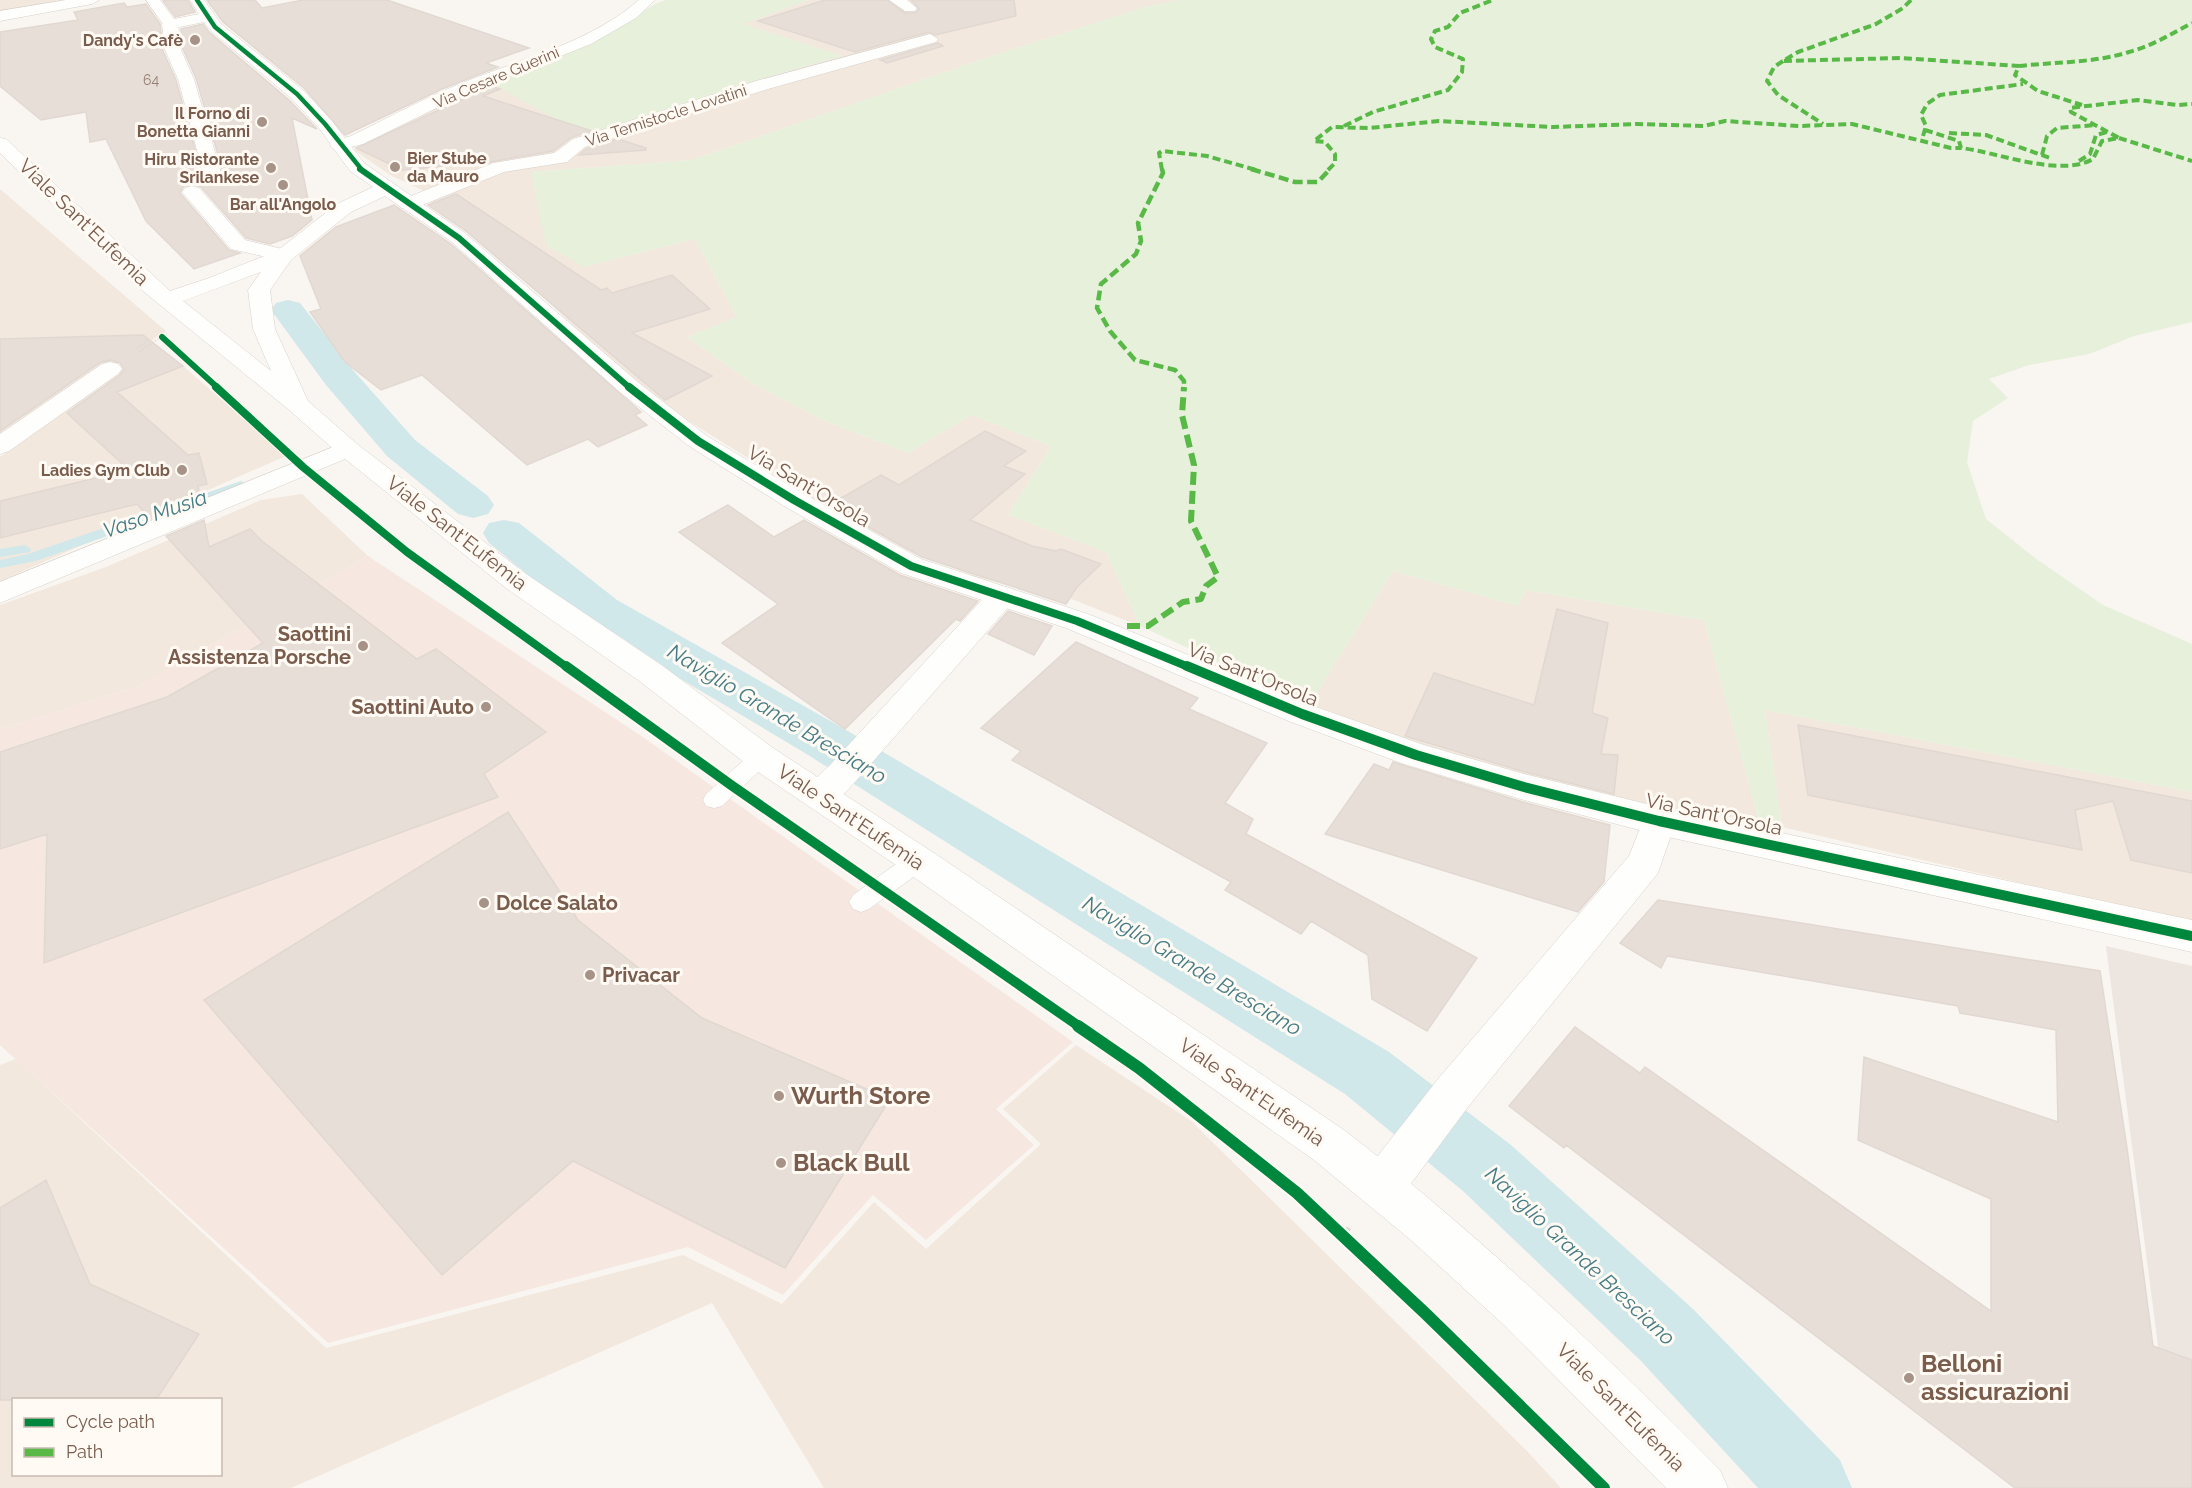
<svg xmlns="http://www.w3.org/2000/svg" width="2192" height="1488" font-family="Raleway,sans-serif">
	<rect width="100%" height="100%" fill="#f9f5f0"/>
	<path fill="#f2e8de" fill-rule="evenodd" d="M 0,0 L 82,0 L 0,14 Z
		M 808,0 L 1179,0 L 1145,7 L 974,62 L 692,160 L 531,172 L 583,267 L 695,239 L 737,317 L 687,337 L 752,383 L 822,420 L 908,453 L 971,415 L 1051,446 L 1008,515 L 1106,552 L 1140,626 L 1069,598 L 979,578 L 907,550 L 819,502 L 669,409 L 628,378 L 535,289 L 551,283 L 432,204 L 424,191 L 390,175 L 354,150 L 414,114 L 486,80 L 774,75 L 842,56 L 742,24 Z
		M 0,189 L 166,331 L 0,437 Z
		M 157,346 L 183,366 L 286,456 L 0,581 L 0,457 L 63,409 Z
		M 302,494 L 368,556 L 138,686 L 0,729 L 0,605 L 106,567 L 261,500 Z
		M 1393,571 L 1518,606 L 1526,590 L 1704,620 L 1759,821 L 1614,800 L 1489,770 L 1310,704 Z
		M 1765,710 L 2192,792 L 2192,923 L 1782,827 Z
		M 1076,1045 L 1191,1121 L 1527,1451 L 1561,1488 L 824,1488 L 712,1303 L 291,1488 L 0,1488 L 0,1065 L 16,1059 L 326,1348 L 683,1255 L 782,1304 L 874,1202 L 926,1249 L 1041,1144 L 1003,1109 ZM 14,1400 L 220,1400 L 220,1474 L 14,1474 Z"/>
	<path fill="#f6e8e1" d="M 368,556 L 640,735 L 1073,1042 L 996,1109 L 1034,1145 L 926,1240 L 873,1195 L 783,1295 L 688,1247 L 328,1343 L 0,1045 L 0,729 L 138,686 Z"/>
	<path fill="#ede5e0" d="M 2106,946 L 2192,966 L 2192,1488 L 2175,1476 Z"/>
	<path fill="#e7f0db" d="M 666,0 L 808,0 L 743,24 L 843,56 L 774,75 L 586,136 L 486,80 C 524,67 564,56 601,38 C 622,27 645,6 666,0 Z
		M 1179,0 L 2192,0 L 2192,322 L 2134,336 L 2089,354 L 2029,365 L 1989,379 L 2008,398 L 1973,421 L 1967,462 L 1986,519 L 2035,558 L 2103,605 L 2192,644 L 2192,792 L 1765,710 L 1782,827 L 1759,821 L 1704,620 L 1526,590 L 1518,606 L 1393,571 L 1310,704 L 1140,626 L 1106,552 L 1008,515 L 1051,446 L 971,415 L 908,453 L 822,420 L 752,383 L 687,337 L 737,317 L 695,239 L 583,267 L 546,245 L 531,172 L 692,160 L 974,62 L 1145,7 Z"/>
	<g fill="none" stroke-linecap="round" stroke-linejoin="round">
		<path fill="#d0e8ea" fill-rule="evenodd" d="M 241,481 L 247,485 L 245,488 L 36,561 L 0,568 L 0,560 L 28,554 Z
			M 25,545 L 31,549 L 30,552 L 0,557 L 0,549 Z"/>
		<path fill="#d0e8ea" fill-rule="evenodd" d="M 288,300 L 300,303 L 352,369 L 415,440 L 488,496 L 494,505 L 488,514 L 473,518 L 458,514 L 387,456 L 326,385 L 271,310 L 276,303 Z
			M 504,520 L 519,523 L 617,600 L 841,727 L 1389,1052 L 1511,1145 L 1693,1309 L 1840,1460 L 1852,1488 L 1758,1488 L 1641,1361 L 1463,1191 L 1345,1094 L 805,753 L 585,622 L 489,543 L 483,533 L 489,523 Z"/>
	</g>
	<path fill="#e6ded7" stroke="#e2d8d2" stroke-width="1.5" d="M 166,0 L 188,0 L 195,12 L 175,17 L 163,1 Z
		M 207,0 L 255,0 L 262,8 L 303,0 L 387,0 L 529,48 L 486,63 L 498,67 L 442,89 L 345,135 L 304,88 L 223,22 Z
		M 825,0 L 887,0 L 905,13 L 915,13 L 919,9 L 911,0 L 1014,0 L 1016,16 L 935,35 L 929,32 L 855,52 L 758,21 Z
		M 124,3 L 127,7 L 146,4 L 160,24 L 163,51 L 176,80 L 203,178 L 219,179 L 223,172 L 196,78 L 183,49 L 181,29 L 203,24 L 209,32 L 289,100 L 317,129 L 292,118 L 312,220 L 292,236 L 270,244 L 246,238 L 201,187 L 193,184 L 184,186 L 180,193 L 229,250 L 240,253 L 194,269 L 146,221 L 106,139 L 90,142 L 86,112 L 41,120 L 0,86 L 0,32 L 78,20 L 74,12 Z
		M 938,43 L 943,46 L 887,63 L 880,60 Z
		M 491,86 L 500,89 L 483,96 L 592,131 L 572,137 L 553,151 L 490,162 L 402,170 L 356,148 Z
		M 618,139 L 646,148 L 646,150 L 579,155 L 586,149 Z
		M 456,194 L 601,290 L 607,288 L 612,293 L 672,275 L 710,309 L 632,333 L 712,376 L 665,400 L 467,232 L 428,205 Z
		M 394,205 L 451,244 L 641,412 L 635,415 L 647,425 L 598,447 L 588,439 L 527,465 L 422,375 L 381,390 L 345,362 L 310,312 L 321,309 L 300,256 L 336,227 Z
		M 143,335 L 183,366 L 117,392 L 188,455 L 199,453 L 207,484 L 198,486 L 200,498 L 150,519 L 137,504 L 0,538 L 0,501 L 129,470 L 67,413 L 120,375 L 124,369 L 120,363 L 111,360 L 101,362 L 0,431 L 0,339 Z
		M 985,431 L 1026,451 L 1004,466 L 1025,474 L 970,520 L 1032,546 L 1056,551 L 1061,549 L 1101,564 L 1077,587 L 1066,604 L 922,557 L 829,505 L 881,475 L 899,485 Z
		M 728,505 L 774,537 L 804,520 L 900,575 L 978,601 L 960,621 L 956,619 L 845,729 L 722,643 L 778,604 L 679,532 Z
		M 204,520 L 209,547 L 250,529 L 262,541 L 417,659 L 436,649 L 546,732 L 484,774 L 498,797 L 44,963 L 47,834 L 0,849 L 0,752 L 167,697 L 263,643 L 166,536 Z
		M 1557,609 L 1608,623 L 1592,713 L 1608,718 L 1601,754 L 1618,755 L 1614,794 L 1525,772 L 1405,736 L 1434,673 L 1534,705 Z
		M 1008,611 L 1052,626 L 1034,655 L 988,634 Z
		M 1076,642 L 1198,698 L 1189,709 L 1267,743 L 1225,803 L 1253,819 L 1246,834 L 1477,958 L 1427,1031 L 1372,999 L 1368,955 L 1311,921 L 1301,934 L 1225,890 L 1231,882 L 1012,760 L 1021,751 L 981,728 Z
		M 1798,725 L 2192,801 L 2192,873 L 2131,860 L 2113,801 L 2075,810 L 2082,850 L 1808,795 Z
		M 1393,762 L 1523,802 L 1610,825 L 1604,882 L 1578,912 L 1325,834 L 1374,764 L 1389,770 Z
		M 508,812 L 578,920 L 702,1018 L 890,1099 L 785,1268 L 573,1161 L 442,1275 L 204,1000 Z
		M 1658,900 L 2100,971 L 2127,1148 L 2153,1346 L 2192,1360 L 2192,1488 L 2015,1488 L 1566,1145 L 1564,1148 L 1509,1106 L 1575,1027 L 1640,1073 L 1645,1067 L 1991,1311 L 1991,1199 L 1858,1140 L 1864,1057 L 2058,1122 L 2056,1030 L 1960,1013 L 1958,1006 L 1667,956 L 1661,968 L 1620,943 Z
		M 46,1180 L 90,1284 L 199,1334 L 156,1400 L 0,1400 L 0,1208 Z"/>
	<g fill="none" stroke-linecap="round" stroke-linejoin="round">
		<g stroke="#d7d1cb" stroke-width="1">
			<path id="lane" d="M 761,749 L 768,751 L 772,757 L 768,763 L 722,806 L 714,808 L 706,806 L 703,800 L 706,794 L 754,751 Z
				M 918,852 L 926,854 L 929,861 L 926,868 L 869,909 L 861,912 L 853,909 L 849,902 L 853,895 L 910,854 Z"/>
		</g>
		<g stroke="#d7d1cb" stroke-width="1">
			<path id="street" d="M 66,0 L 99,0 L 92,4 L 0,21 L 0,11 Z
				M 639,0 L 655,0 L 636,18 L 591,44 L 465,94 L 363,144 L 339,150 L 333,149 L 330,145 L 333,141 L 351,136 C 392,116 432,94 475,78 C 531,56 593,40 639,0 Z
				M 889,0 L 907,0 L 917,8 L 915,11 L 905,11 Z
				M 170,19 L 178,24 L 181,50 L 194,79 L 221,173 L 219,177 L 205,177 L 203,173 L 178,79 L 165,50 L 162,24 Z
				M 930,34 L 938,39 L 936,42 L 768,89 L 585,147 L 567,162 L 504,172 L 415,208 L 401,208 L 398,204 L 401,200 L 493,163 L 554,153 L 573,139 L 756,81 Z
				M 192,186 L 199,188 L 245,240 L 291,251 L 294,255 L 291,259 L 284,261 L 231,249 L 182,192 L 185,188 Z
				M 110,362 L 118,364 L 122,369 L 118,374 L 9,451 L 0,454 L 0,434 L 102,364 Z
				M 348,441 L 357,444 L 361,449 L 357,454 L 0,603 L 0,582 Z
				M 1002,586 L 1012,589 L 1017,596 L 1012,603 L 855,782 C 839,798 831,813 807,805 L 802,796 L 807,787 L 831,764 L 992,589 Z
				M 1659,807 L 1671,811 L 1676,821 L 1658,873 L 1468,1107 L 1398,1201 L 1382,1208 L 1366,1201 L 1360,1186 L 1366,1171 L 1438,1079 L 1629,856 L 1647,811 Z"/>
		</g>
		<g stroke="#d9d2cb" stroke-width="1">
			<path id="secondary" d="M 146,0 L 160,0 L 174,19 L 199,14 L 190,0 L 204,0 L 221,24 L 303,90 L 331,120 L 364,163 L 466,234 L 639,383 L 707,436 L 804,494 L 921,559 L 1088,614 L 1313,706 L 1424,745 L 1524,774 L 1659,807 L 2192,920 L 2192,952 L 1659,835 L 1524,800 L 1404,764 L 1291,722 L 1066,628 L 901,573 L 784,506 L 689,446 L 621,393 L 452,242 L 385,196 L 351,212 L 291,260 L 270,290 L 275,329 L 308,401 L 357,444 L 526,574 L 660,664 L 773,748 L 931,851 L 1344,1130 C 1478,1234 1601,1350 1720,1470 L 1728,1488 L 1666,1488 L 1505,1326 L 1412,1241 L 1314,1160 L 905,871 L 749,766 L 638,680 L 506,588 L 339,454 L 288,409 L 143,291 L 0,153 L 0,138 L 6,139 L 170,291 L 209,278 L 277,251 L 337,204 L 373,187 L 350,171 L 319,128 L 291,98 L 210,30 L 204,22 L 170,29 L 165,27 ZM 261,272 L 248,290 L 253,329 L 271,371 L 183,301 Z"/>
		</g>
		<path stroke="#dcd5d0" stroke-width="2" stroke-dasharray="1 2" stroke-linecap="butt" d="M 137,348 L 149,339
			M 140,351 L 161,337"/>
		<path stroke="#dcd5d0" stroke-width="5" stroke-dasharray="2 6" stroke-linecap="butt" d="M 1343,1236 L 1352,1224"/>
		<use href="#lane" fill="#fefefd" fill-rule="evenodd"/>
		<use href="#street" fill="#fefefd" fill-rule="evenodd"/>
		<use href="#secondary" fill="#fefefd" fill-rule="evenodd"/>
		<path stroke="#58b947" stroke-width="4" stroke-dasharray="8 4" stroke-linecap="butt" d="M 1911,0 L 1903,8 L 1876,24 L 1798,52 L 1783,61 L 1901,58 L 2019,66 L 2015,75 L 2038,91 L 2082,105
			M 1783,61 L 1774,67 L 1767,81 L 1778,95 L 1823,124
			M 2019,66 C 2055,62 2094,63 2129,52 C 2152,46 2171,34 2192,23
			M 1344,126 L 1373,112 L 1448,90 L 1462,72 L 1463,59 L 1435,47 L 1431,39 L 1435,31 L 1448,27 L 1460,13 L 1493,0
			M 1925,130 L 1959,141 L 1961,148 C 1997,152 2060,178 2093,159 L 2102,141 L 2119,138 L 2071,112 L 2070,108 L 2138,100 L 2178,105 L 2192,104
			M 1949,133 L 1986,135 L 2050,158
			M 1923,136 L 1926,126 L 1921,115 L 1927,104 L 1940,95 L 2023,84
			M 2119,138 L 2192,161
			M 2042,155 L 2047,136 L 2057,128 L 2096,125
			M 2079,161 L 2090,154 L 2096,135 L 2107,132
			M 1162,170 L 1159,153 L 1162,151 L 1207,156 L 1256,170
			M 1328,170 L 1335,163 L 1335,154 L 1325,142 L 1314,141 L 1332,127 L 1369,128 L 1439,121 L 1553,127 L 1637,124 L 1704,126 L 1725,121 L 1799,126 L 1852,124 L 1951,148 L 1961,148"/>
		<path stroke="#58b947" stroke-width="4.5" stroke-dasharray="10 4.5" stroke-linecap="butt" d="M 1162,169 L 1163,173 L 1138,223 L 1141,241 L 1136,254 L 1101,284 L 1097,308 L 1110,331 L 1135,360 L 1175,370 L 1184,381 L 1184,388
			M 1251,169 L 1295,182 L 1318,182 L 1330,169"/>
		<path stroke="#58b947" stroke-width="6" stroke-dasharray="13 6" stroke-linecap="butt" d="M 1127,626 L 1148,626 L 1183,602 L 1201,599 L 1206,586 L 1218,577 L 1191,521 L 1194,465 L 1182,415 L 1184,387"/>
		<g stroke="#fffaf3" stroke-width="7">
			<path id="cycleway-far4" d="M 197,0 L 215,27 L 297,94 L 325,124 L 362,170"/>
		</g>
		<g stroke="#fffaf3" stroke-width="8">
			<path id="cycleway-far3" d="M 360,169 L 459,238 L 630,388
				M 162,337 L 218,388"/>
		</g>
		<g stroke="#fffaf3" stroke-width="10">
			<path id="cycleway-far2" d="M 216,387 L 303,467 L 407,552 L 568,668
				M 629,387 L 698,441 L 794,500 L 911,566 L 1077,621 L 1191,668"/>
		</g>
		<g stroke="#fffaf3" stroke-width="14">
			<path id="cycleway-far1" d="M 566,666 L 731,785 L 1080,1027
				M 1187,666 L 1302,714 L 1416,755 L 1524,787 L 1659,821 L 2192,936"/>
		</g>
		<g stroke="#fffaf3" stroke-width="16">
			<path id="cycleway" d="M 1078,1026 L 1139,1068 L 1297,1193 L 1426,1314 L 1604,1488"/>
		</g>
		<use href="#cycleway-far4" stroke="#00873e" stroke-width="4.5"/>
		<use href="#cycleway-far3" stroke="#00873e" stroke-width="6"/>
		<use href="#cycleway-far2" stroke="#00873e" stroke-width="8"/>
		<use href="#cycleway-far1" stroke="#00873e" stroke-width="10"/>
		<use href="#cycleway" stroke="#00873e" stroke-width="12"/>
	</g>
	<g fill="#a69286" stroke="#fffaf3" stroke-width="2">
		<circle cx="195" cy="40" r="6"/>
		<circle cx="262" cy="122" r="6"/>
		<circle cx="395" cy="167" r="6"/>
		<circle cx="271" cy="168" r="6"/>
		<circle cx="283" cy="185" r="6"/>
		<circle cx="182" cy="470" r="6"/>
		<circle cx="363" cy="646" r="6"/>
		<circle cx="486" cy="707" r="6"/>
		<circle cx="484" cy="903" r="6"/>
		<circle cx="590" cy="975" r="6"/>
		<circle cx="779" cy="1096" r="6"/>
		<circle cx="781" cy="1163" r="6"/>
		<circle cx="1909" cy="1378" r="6"/>
	</g>
	<g text-anchor="middle" stroke-width="6" stroke-linejoin="round" paint-order="stroke">
		<g font-size="14" fill="#977e72">
			<text x="151" y="85">64</text>
		</g>
		<g font-size="16" font-weight="bold" fill="#7a5c4d" stroke="#fffaf3" text-anchor="end">
			<text x="183" y="46">Dandy's Cafè</text>
			<text x="250" y="119">Il Forno di<tspan x="250" dy="18">Bonetta Gianni</tspan></text>
			<text x="407" y="164" text-anchor="start">Bier Stube<tspan x="407" dy="18">da Mauro</tspan></text>
			<text x="259" y="165">Hiru Ristorante<tspan x="259" dy="18">Srilankese</tspan></text>
			<text x="283" y="210" text-anchor="middle">Bar all'Angolo</text>
			<text x="170" y="476">Ladies Gym Club</text>
		</g>
		<g font-size="16" fill="#7a5c4d" stroke="#fffaf3">
			<text transform="translate(496 77) rotate(-23)" y="6">Via Cesare Guerini</text>
			<text transform="translate(666 115) rotate(-18)" y="6">Via Temistocle Lovatini</text>
		</g>
		<g font-size="20" fill="#7a5c4d" stroke="#fffaf3">
			<text transform="translate(84 222) rotate(44)" y="7">Viale Sant'Eufemia</text>
			<text transform="translate(809 486) rotate(31)" y="7">Via Sant'Orsola</text>
			<text transform="translate(457 533) rotate(38)" y="7">Viale Sant'Eufemia</text>
			<text transform="translate(1253 674) rotate(22)" y="7">Via Sant'Orsola</text>
			<text transform="translate(1714 814) rotate(12)" y="7">Via Sant'Orsola</text>
			<text transform="translate(851 817) rotate(34)" y="7">Viale Sant'Eufemia</text>
			<text transform="translate(1252 1092) rotate(35)" y="7">Viale Sant'Eufemia</text>
			<text transform="translate(1621 1407) rotate(45)" y="7">Viale Sant'Eufemia</text>
		</g>
		<g font-size="20" font-weight="bold" fill="#7a5c4d" stroke="#fffaf3" text-anchor="end">
			<text x="351" y="641">Saottini<tspan x="351" dy="23">Assistenza Porsche</tspan></text>
			<text x="474" y="714">Saottini Auto</text>
			<text x="496" y="910" text-anchor="start">Dolce Salato</text>
			<text x="602" y="982" text-anchor="start">Privacar</text>
		</g>
		<g font-size="21" font-style="italic" fill="#437c86" stroke="#fffaf3">
			<text transform="translate(155 514) rotate(-19)" y="7">Vaso Musia</text>
			<text transform="translate(777 714) rotate(31)" y="7">Naviglio Grande Bresciano</text>
			<text transform="translate(1192 966) rotate(31)" y="7">Naviglio Grande Bresciano</text>
			<text transform="translate(1580 1256) rotate(43)" y="7">Naviglio Grande Bresciano</text>
		</g>
		<g font-size="24" font-weight="bold" fill="#7a5c4d" stroke="#fffaf3" text-anchor="start">
			<text x="791" y="1104">Wurth Store</text>
			<text x="793" y="1171">Black Bull</text>
			<text x="1921" y="1372">Belloni<tspan x="1921" dy="28">assicurazioni</tspan></text>
		</g>
	</g>
	<rect x="12" y="1398" width="210" height="78" fill="#fffaf3" stroke="#cabbb1" stroke-width="1.5"/>
	<rect x="24" y="1418" width="30" height="9" fill="#00873e" stroke="#cabbb1" stroke-width="1.5"/>
	<text x="66" y="1428" font-size="18" fill="#7a5c4d">Cycle path</text>
	<rect x="24" y="1448" width="30" height="9" fill="#58b947" stroke="#cabbb1" stroke-width="1.5"/>
	<text x="66" y="1458" font-size="18" fill="#7a5c4d">Path</text>
</svg>
